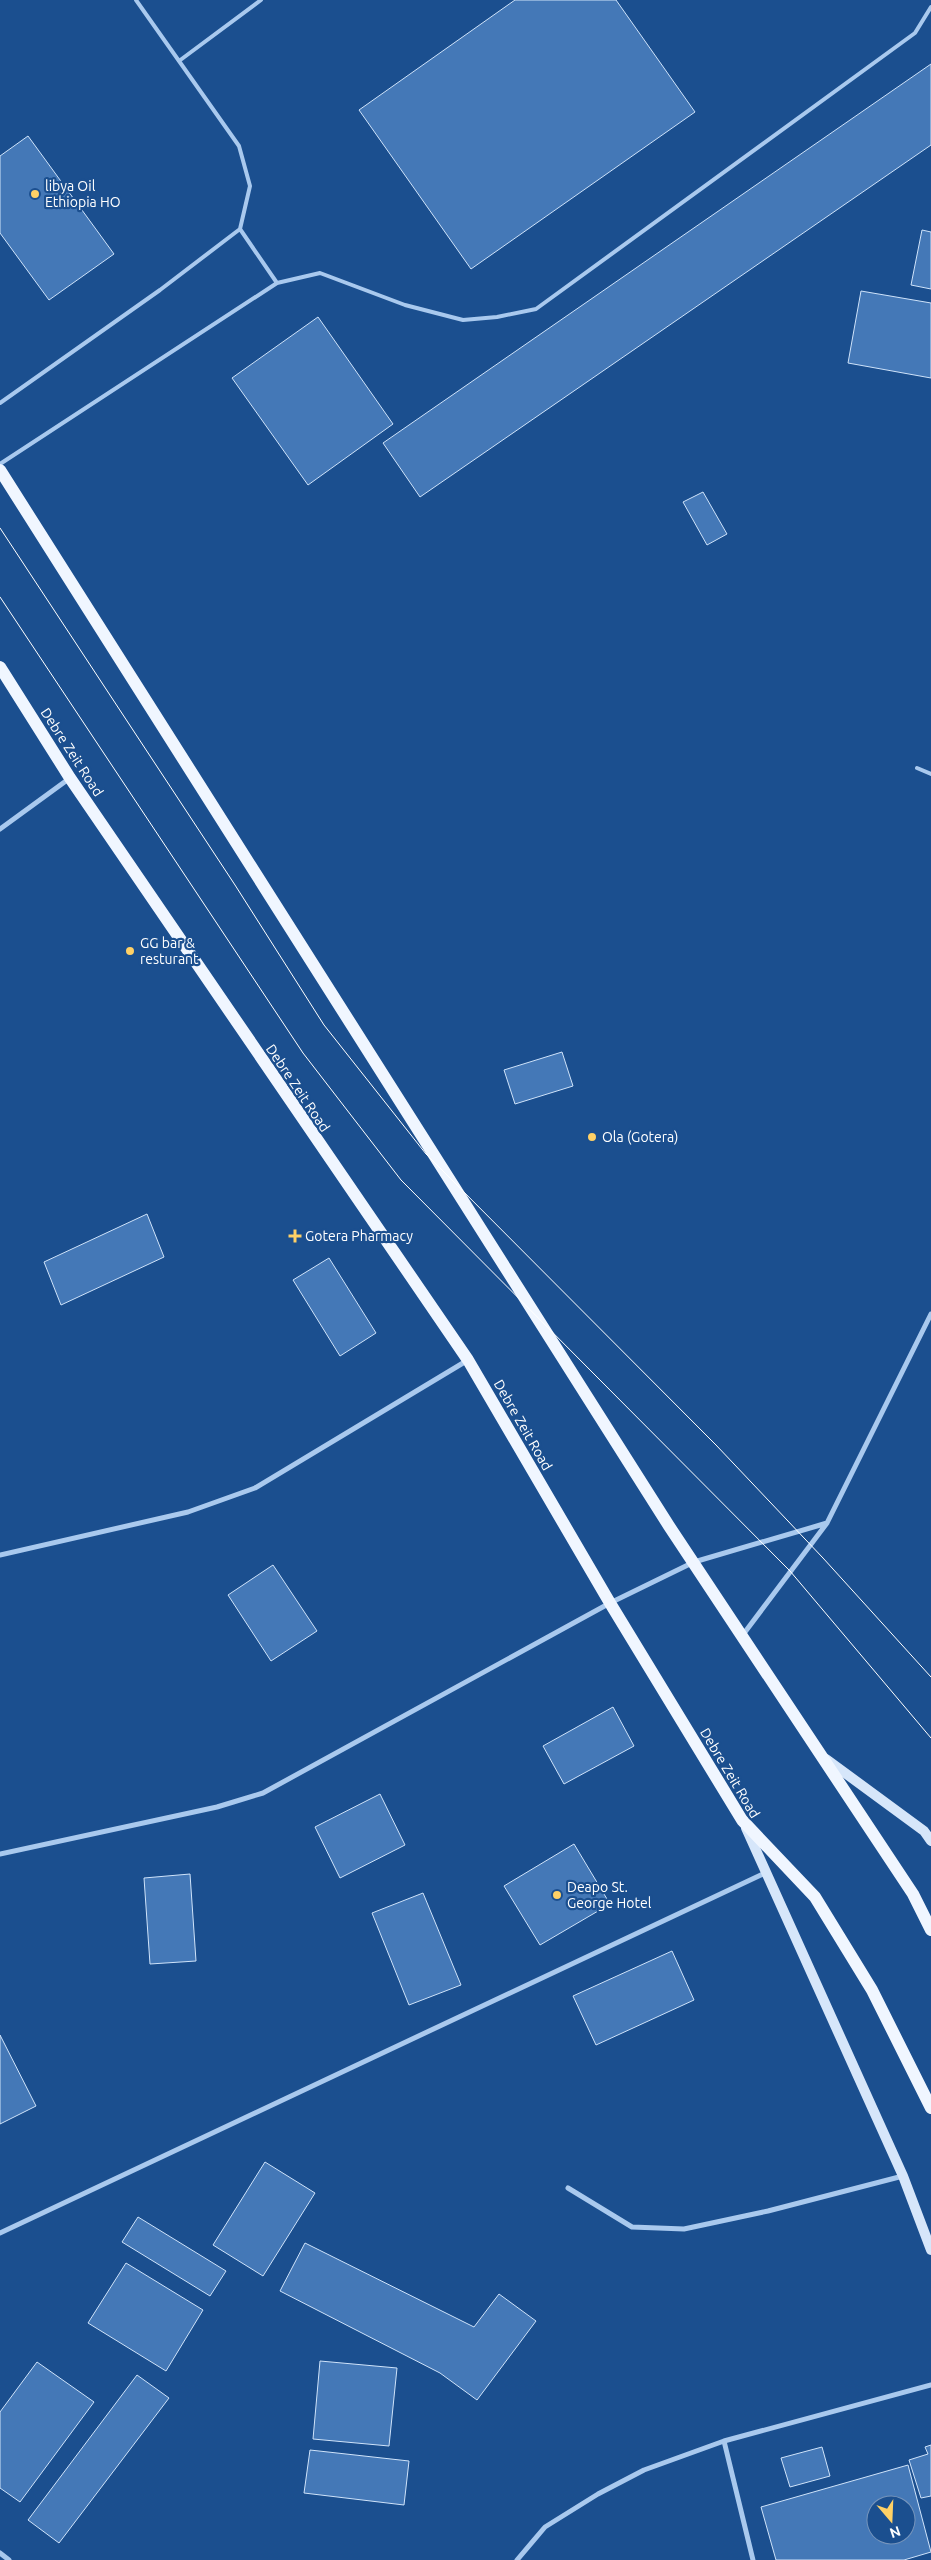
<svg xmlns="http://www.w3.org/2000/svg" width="931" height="2560" font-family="Ubuntu,sans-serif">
	<rect width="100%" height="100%" fill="#1b4f8f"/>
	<path fill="#4478b7" stroke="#cfe3fa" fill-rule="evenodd" d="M 515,0 L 616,0 L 695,112 L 471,269 L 359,110 Z
		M 931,64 L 931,145 L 420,497 L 383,443 Z
		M 28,136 L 114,254 L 49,300 L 0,233 L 0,156 Z
		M 922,230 L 931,232 L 931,289 L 911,285 Z
		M 861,291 L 931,303 L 931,378 L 848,363 Z
		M 318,317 L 393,424 L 308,485 L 232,378 Z
		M 703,492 L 727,534 L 707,545 L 683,502 Z
		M 562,1052 L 573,1086 L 515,1104 L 504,1070 Z
		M 147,1214 L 164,1257 L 61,1305 L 44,1262 Z
		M 329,1258 L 376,1333 L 340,1356 L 293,1280 Z
		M 273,1565 L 317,1631 L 271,1661 L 228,1595 Z
		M 613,1707 L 634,1746 L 564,1784 L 543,1746 Z
		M 380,1794 L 405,1845 L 340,1878 L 315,1827 Z
		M 574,1844 L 610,1904 L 540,1945 L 504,1886 Z
		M 190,1874 L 196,1961 L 150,1964 L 144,1878 Z
		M 423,1893 L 461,1985 L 409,2005 L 372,1913 Z
		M 672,1951 L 694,2000 L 596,2045 L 573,1996 Z
		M 0,2035 L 36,2106 L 0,2124 Z
		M 265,2162 L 315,2193 L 263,2276 L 213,2245 Z
		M 138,2217 L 226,2271 L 210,2296 L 122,2242 Z
		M 305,2243 L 474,2327 L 499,2294 L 536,2321 L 477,2400 L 440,2373 L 280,2291 Z
		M 126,2263 L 203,2310 L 166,2371 L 88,2323 Z
		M 320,2361 L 397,2368 L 389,2446 L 313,2439 Z
		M 37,2362 L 94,2402 L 20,2502 L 0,2488 L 0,2412 Z
		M 137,2375 L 169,2398 L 59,2543 L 28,2520 Z
		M 931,2445 L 931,2496 L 921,2498 L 909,2460 L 928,2454 L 925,2447 Z
		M 822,2447 L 830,2476 L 790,2487 L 781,2458 Z
		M 310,2450 L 409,2461 L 404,2505 L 304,2493 Z
		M 908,2465 L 931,2552 L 904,2560 L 776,2560 L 761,2507 ZM 876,2505 L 906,2505 L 906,2535 L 876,2535 Z"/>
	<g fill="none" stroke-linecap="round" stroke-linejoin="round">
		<path stroke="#a9c9ee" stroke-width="4" d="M 179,61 L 261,0
			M 240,229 L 277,283
			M 0,403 L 160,290 L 240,229 L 250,186 L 239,146 L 136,0
			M 0,464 L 277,283 L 320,273 L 405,305 L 463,320 L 497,317 L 536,309 L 915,33 L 931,7
			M 917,768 L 931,774"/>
		<path stroke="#a9c9ee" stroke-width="5" d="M 0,829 L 70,778
			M 0,1555 L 188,1512 L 255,1488 L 468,1360
			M 742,1636 L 827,1523 L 931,1314
			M 0,1854 L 217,1807 L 263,1793 L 610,1603 L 694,1562 L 827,1523
			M 568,2188 L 632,2227 L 684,2229 L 768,2211 L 903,2176
			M 0,2233 L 767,1872
			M 724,2441 L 753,2560
			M 0,2553 L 9,2560
			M 517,2560 L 545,2527 L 598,2494 L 644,2470 L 724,2441 L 931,2385"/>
		<path stroke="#d6e6fa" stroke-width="10" d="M 826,1759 L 924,1831 L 931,1841
			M 746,1828 L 903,2176 L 931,2250"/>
		<path stroke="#f0f6ff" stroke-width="12" d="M 0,470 L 669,1526 L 913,1894 L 931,1930
			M 0,667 L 70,778 L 468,1360 L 610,1603 L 742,1820 L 815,1897 L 872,1990 L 931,2108"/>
		<path stroke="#fff" stroke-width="1" d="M 0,528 L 235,885 L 324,1025 L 426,1154 L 716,1445 L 823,1558 L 931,1677
			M 0,597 L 303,1053 L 401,1180 L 790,1571 L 931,1738"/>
	</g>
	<g fill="#ffd166" stroke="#1b4f8f" stroke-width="2">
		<circle cx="35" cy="194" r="5"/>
		<circle cx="130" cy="951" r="5"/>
		<circle cx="592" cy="1137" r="5"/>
		<path d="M292.5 1228.5h5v5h5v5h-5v5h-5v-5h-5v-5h5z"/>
		<circle cx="557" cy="1895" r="5"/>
	</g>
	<g text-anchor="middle" stroke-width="4.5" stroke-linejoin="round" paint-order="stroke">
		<g font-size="14" fill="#fff" stroke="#1b4f8f" text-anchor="start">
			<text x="45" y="191">libya Oil<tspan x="45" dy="16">Ethiopia HO</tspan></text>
			<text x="140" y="948">GG bar &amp;<tspan x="140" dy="16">resturant</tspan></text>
			<text x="602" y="1142">Ola (Gotera)</text>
			<text x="305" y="1241">Gotera Pharmacy</text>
			<text x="567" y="1892">Deapo St.<tspan x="567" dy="16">George Hotel</tspan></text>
		</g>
		<g font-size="14" fill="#fff" stroke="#1b4f8f">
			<text transform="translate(72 752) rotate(57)" y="5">Debre Zeit Road</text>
			<text transform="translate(298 1088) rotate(56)" y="5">Debre Zeit Road</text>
			<text transform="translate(523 1425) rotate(60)" y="5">Debre Zeit Road</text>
			<text transform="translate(730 1773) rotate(59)" y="5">Debre Zeit Road</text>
		</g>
	</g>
	<g transform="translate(891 2520) rotate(161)"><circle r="24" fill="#1b4f8f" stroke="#7695bc"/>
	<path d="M0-4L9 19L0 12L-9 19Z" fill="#ffd166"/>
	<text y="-8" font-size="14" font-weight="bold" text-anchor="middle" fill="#ffffff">N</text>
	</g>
</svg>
